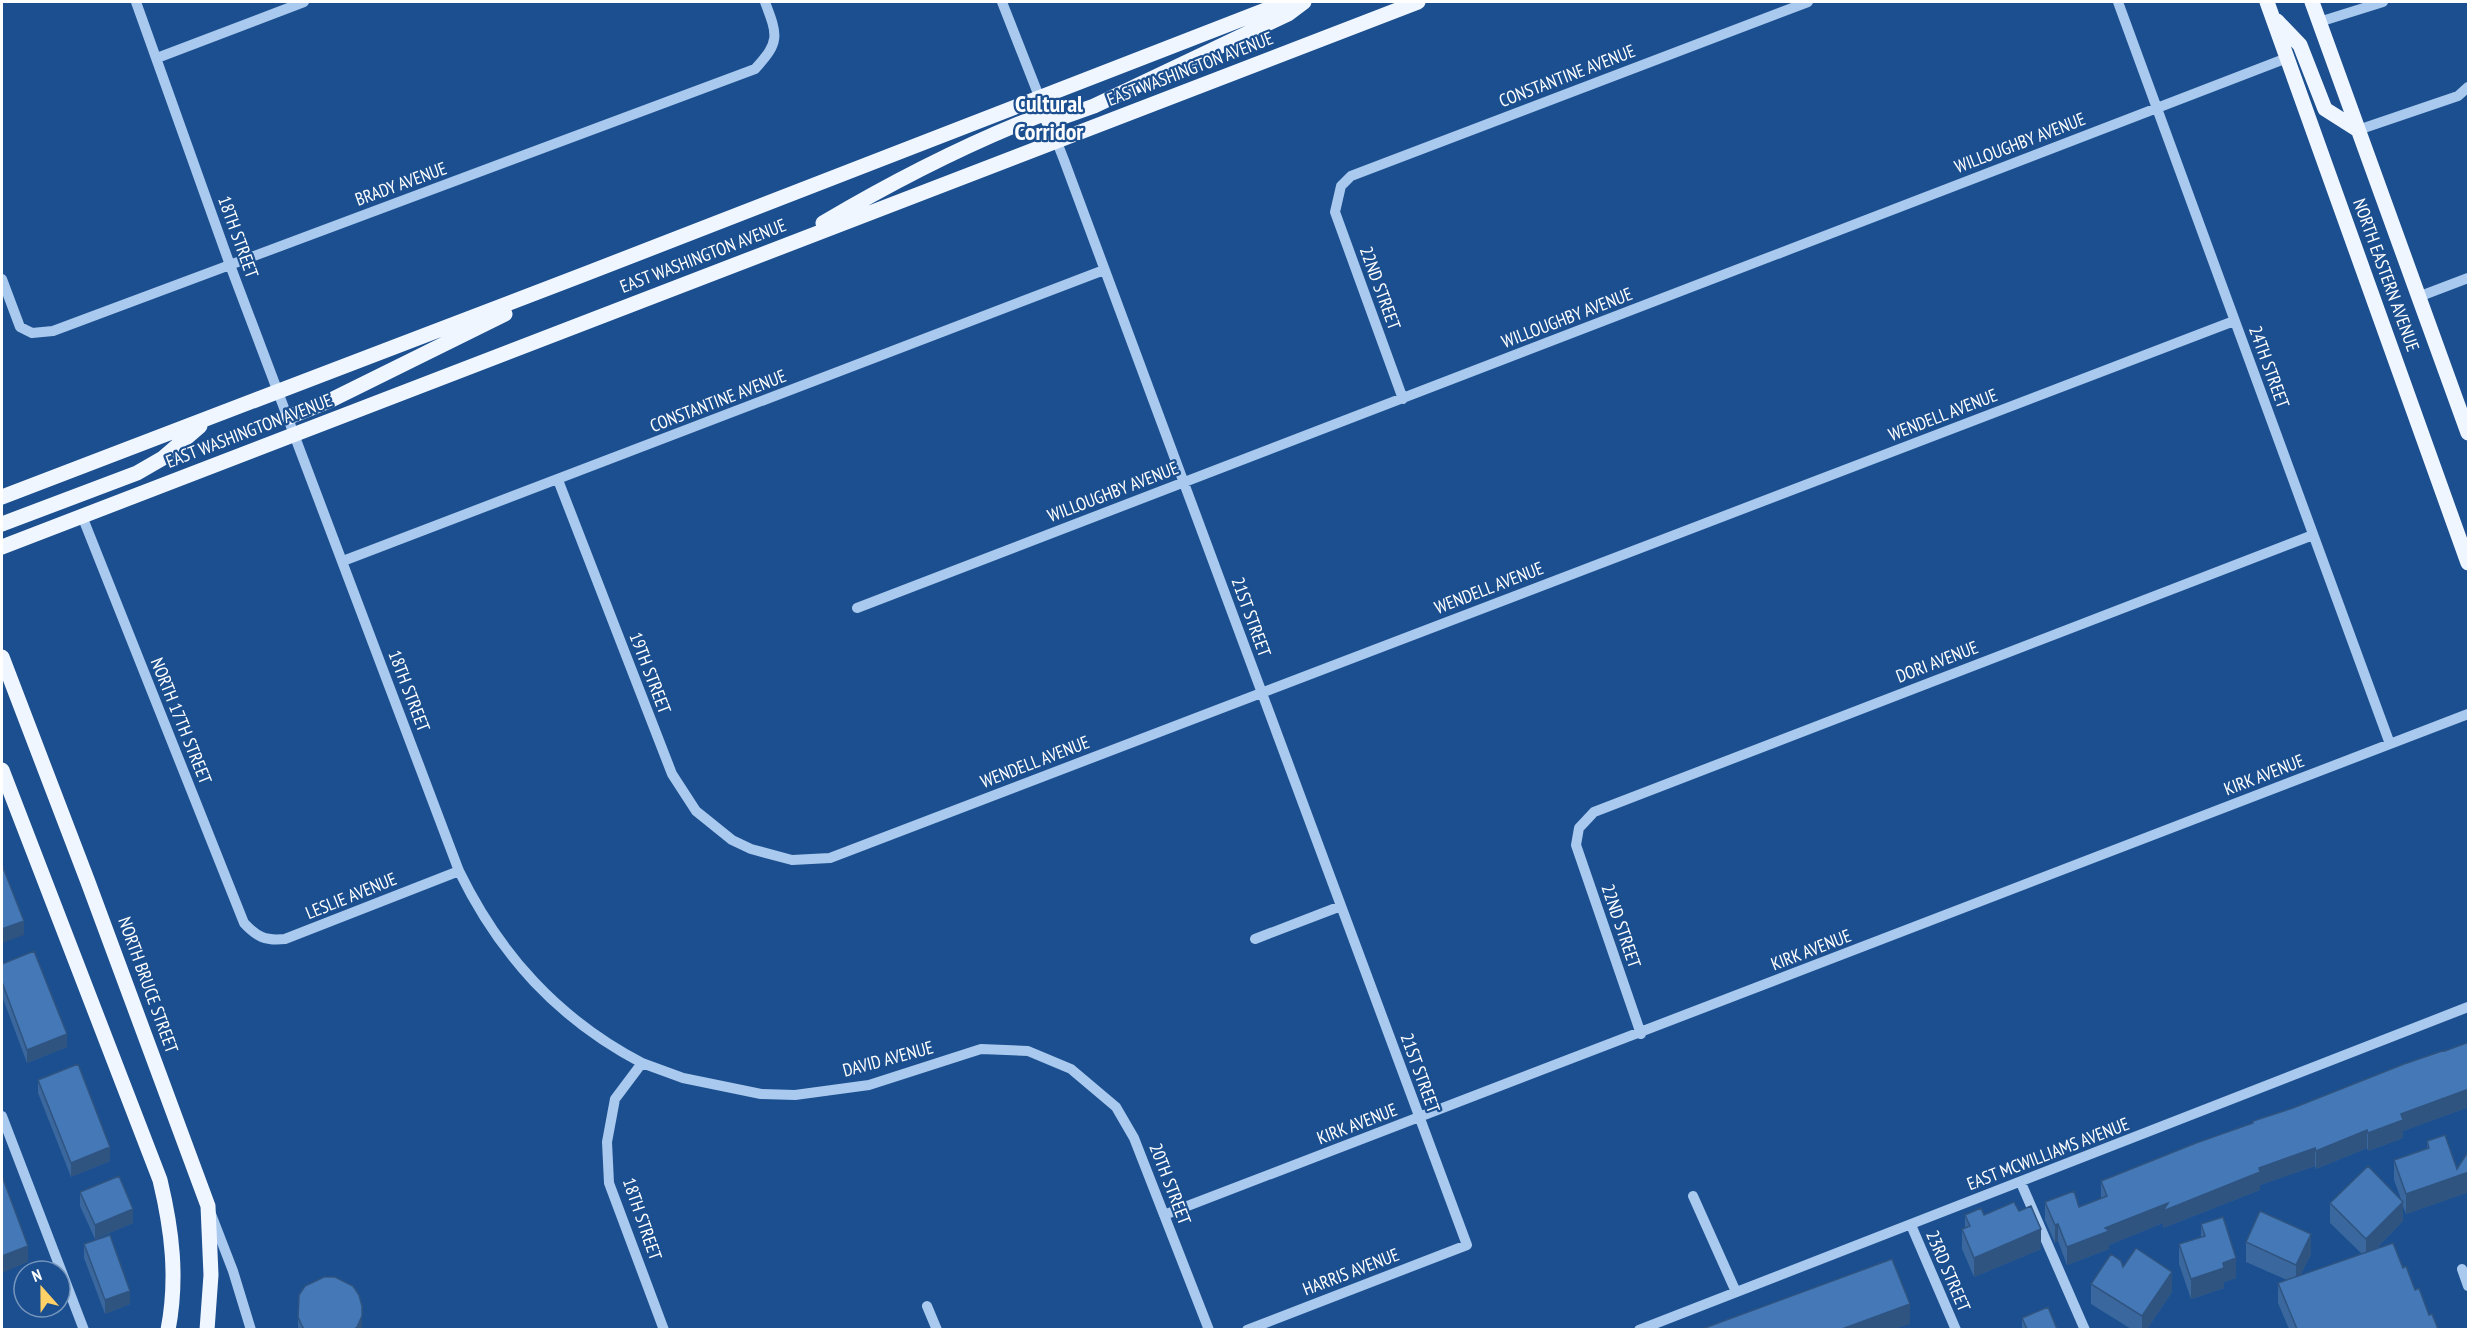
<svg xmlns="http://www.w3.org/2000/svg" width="2470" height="1331" font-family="'PT Sans Narrow',sans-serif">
	<rect width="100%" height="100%" fill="#1b4f8f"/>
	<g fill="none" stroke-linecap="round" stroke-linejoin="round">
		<path stroke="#a9c9ee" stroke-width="10" d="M 136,2 L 230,265 L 459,871 C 500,955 558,1019 642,1063 L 615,1099 L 607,1142 L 609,1183 L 664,1330
			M 1002,2 L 1064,160 L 1467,1245 L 1247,1330
			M 2118,2 L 2390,744
			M 2319,22 L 2383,2
			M 157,58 L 304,2
			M 2358,130 L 2458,96 L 2468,87
			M 2,279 L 20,327 L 32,333 L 53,331 L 755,69 C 780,42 778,36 765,2
			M 2418,297 L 2468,278
			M 1403,399 L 1335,212 L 1341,186 L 1351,176 L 1808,2
			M 558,480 L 672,774 L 696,811 L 732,840 L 751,849 L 792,860 L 830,858 L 2234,321
			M 82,516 L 244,923 C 257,937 265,941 285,939 L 459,871
			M 343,561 L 1104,270
			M 857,608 L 2287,58
			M 1255,939 L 1341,906
			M 1641,1034 L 1576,845 L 1579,828 L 1594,812 L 2313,535
			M 642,1063 L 683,1078 L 761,1094 L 795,1095 L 869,1085 L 981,1049 L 1028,1051 L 1071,1069 L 1116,1107 L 1134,1138 L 1209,1330
			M 2,1116 L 84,1330
			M 2021,1183 L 2085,1330
			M 1693,1196 L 1736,1292
			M 211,1214 L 233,1271 L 251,1330
			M 1164,1215 L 2468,714
			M 1911,1225 L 1956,1330
			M 2462,1269 L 2468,1286
			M 927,1306 L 937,1330
			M 1639,1330 L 2468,1007"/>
		<path stroke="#f0f6ff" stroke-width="15" d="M 2267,2 L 2468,563
			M 2312,2 L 2468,433
			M 2277,21 L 2300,45 L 2325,109 L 2358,130
			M 1049,122 L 1094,106 L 1288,14 L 1304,2
			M 823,223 C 894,181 968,143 1046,113
			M 289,417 L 329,401 L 505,314
			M 2,497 L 585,274 L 1286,2
			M 2,524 L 137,473 L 163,458 L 200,426
			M 2,547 L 1418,2
			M 2,657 L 88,882 L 208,1206 L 211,1275 L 207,1330
			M 2,770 L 160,1180 C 172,1230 178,1278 168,1330"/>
	</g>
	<path fill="#3a679d" d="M 2,964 L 67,1047 L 27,1063 L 2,996 Z
		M 2469,1042 L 2469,1107 L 2403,1131 L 2403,1138 L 2368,1151 L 2367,1148 L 2316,1169 L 2315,1166 L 2260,1185 L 2260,1190 L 2163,1228 L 2163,1223 L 2109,1245 L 2109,1249 L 2067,1265 L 2058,1241 L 2055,1243 L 2045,1220 L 2045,1202 L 2079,1207 L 2101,1199 L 2101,1181 L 2253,1123 L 2253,1121 L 2293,1108 Z
		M 38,1080 L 110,1161 L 71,1177 L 38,1093 Z
		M 2427,1141 L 2457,1169 L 2469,1150 L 2469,1192 L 2406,1214 L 2403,1206 L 2403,1221 L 2375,1250 L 2403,1268 L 2438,1329 L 2289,1329 L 2278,1303 L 2278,1283 L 2287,1280 L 2246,1262 L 2246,1242 L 2311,1254 L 2300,1276 L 2362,1254 L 2330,1223 L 2330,1203 L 2401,1199 L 2394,1180 L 2394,1160 L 2427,1148 Z
		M 80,1192 L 133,1223 L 95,1239 L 80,1206 Z
		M 2019,1211 L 2041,1249 L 1974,1277 L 1962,1249 L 1962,1229 L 1965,1228 L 1965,1215 L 1984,1215 Z
		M 2201,1224 L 2236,1278 L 2224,1282 L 2224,1288 L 2191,1299 L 2179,1264 L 2179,1244 L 2201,1237 Z
		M 84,1244 L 130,1304 L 105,1314 L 84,1258 Z
		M 2123,1267 L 2172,1292 L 2147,1329 L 2131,1329 L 2091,1304 L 2091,1284 Z
		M 298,1317 L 362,1329 L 298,1329 Z
		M 2022,1318 L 2057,1329 L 2022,1329 Z"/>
	<path fill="#305480" d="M 24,921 L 24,935 L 2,943 L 2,929 Z
		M 67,1034 L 67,1047 L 27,1063 L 27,1050 Z
		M 2469,1089 L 2469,1107 L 2403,1131 L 2403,1138 L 2368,1151 L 2368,1133 L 2401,1114 Z
		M 2367,1130 L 2367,1148 L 2316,1169 L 2316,1151 Z
		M 110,1147 L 110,1161 L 71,1177 L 71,1163 Z
		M 2315,1148 L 2315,1166 L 2260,1185 L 2260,1190 L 2163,1228 L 2163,1223 L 2109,1245 L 2109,1249 L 2067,1265 L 2067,1247 L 2105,1228 L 2259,1168 Z
		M 2469,1172 L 2469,1192 L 2406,1214 L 2406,1194 Z
		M 2403,1202 L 2403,1221 L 2366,1259 L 2366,1239 Z
		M 133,1209 L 133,1223 L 95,1239 L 95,1225 Z
		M 2058,1224 L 2058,1241 L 2055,1243 L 2055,1225 Z
		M 2041,1229 L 2041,1249 L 1974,1277 L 1974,1258 Z
		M 2311,1234 L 2311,1254 L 2296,1284 L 2296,1265 Z
		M 28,1246 L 28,1262 L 2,1273 L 2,1256 Z
		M 2236,1258 L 2236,1278 L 2224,1282 L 2224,1288 L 2191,1299 L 2191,1279 L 2223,1263 Z
		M 2172,1272 L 2172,1292 L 2147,1329 L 2142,1329 L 2142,1316 Z
		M 130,1291 L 130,1304 L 105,1314 L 105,1300 Z
		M 1910,1304 L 1910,1324 L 1895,1329 L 1842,1329 Z
		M 362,1306 L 362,1329 L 354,1329 Z"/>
	<path fill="#4478b7" stroke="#305480" stroke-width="1.5" d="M 2,865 L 24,921 L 2,929 Z
		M 34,951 L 67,1034 L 27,1050 L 2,982 L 2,964 Z
		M 2469,1042 L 2469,1089 L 2401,1114 L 2403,1120 L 2368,1133 L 2367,1130 L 2316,1151 L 2315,1148 L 2259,1168 L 2260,1172 L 2163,1211 L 2168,1203 L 2105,1228 L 2109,1231 L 2067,1247 L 2058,1224 L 2055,1225 L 2045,1202 L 2074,1191 L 2079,1207 L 2107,1196 L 2101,1181 L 2196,1143 L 2253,1123 L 2253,1121 L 2293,1108 L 2404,1064 L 2445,1050 L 2445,1051 Z
		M 78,1064 L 110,1147 L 71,1163 L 38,1080 Z
		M 2445,1135 L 2457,1169 L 2469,1150 L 2469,1172 L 2406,1194 L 2394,1160 L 2429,1148 L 2427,1141 Z
		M 2368,1166 L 2403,1202 L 2366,1239 L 2330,1203 Z
		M 2,1176 L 28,1246 L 2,1256 Z
		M 119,1176 L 133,1209 L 95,1225 L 80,1192 Z
		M 2014,1202 L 2019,1211 L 2031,1206 L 2041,1229 L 1974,1258 L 1962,1229 L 1970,1226 L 1965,1215 L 1981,1208 L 1984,1215 Z
		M 2260,1211 L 2311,1234 L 2296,1265 L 2246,1242 Z
		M 2223,1217 L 2236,1258 L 2223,1263 L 2224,1268 L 2191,1279 L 2179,1244 L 2205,1236 L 2201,1224 Z
		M 110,1235 L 130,1291 L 105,1300 L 84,1244 Z
		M 2393,1243 L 2403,1268 L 2406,1266 L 2415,1290 L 2419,1288 L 2429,1315 L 2432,1314 L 2438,1329 L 2297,1329 L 2278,1283 Z
		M 2136,1248 L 2172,1272 L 2142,1316 L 2091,1284 L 2111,1254 L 2121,1261 L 2123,1267 Z
		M 1892,1259 L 1910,1304 L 1842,1329 L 1702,1329 Z
		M 324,1277 L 335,1277 L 353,1286 L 359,1295 L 362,1306 L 362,1316 L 357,1327 L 354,1329 L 304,1329 L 302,1326 L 298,1317 L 299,1295 L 305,1286 Z
		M 2048,1307 L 2057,1329 L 2027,1329 L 2022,1318 Z"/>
	<g text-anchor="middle" stroke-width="4.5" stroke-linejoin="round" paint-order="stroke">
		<g font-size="18" fill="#fff" stroke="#1b4f8f">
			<text transform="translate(1190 69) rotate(-21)" y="6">EAST WASHINGTON AVENUE</text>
			<text transform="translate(1567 76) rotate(-21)" y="6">CONSTANTINE AVENUE</text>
			<text transform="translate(2020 143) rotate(-21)" y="6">WILLOUGHBY AVENUE</text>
			<text transform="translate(401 184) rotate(-20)" y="6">BRADY AVENUE</text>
			<text transform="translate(238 237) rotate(70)" y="6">18TH STREET</text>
			<text transform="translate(703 256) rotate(-21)" y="6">EAST WASHINGTON AVENUE</text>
			<text transform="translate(2386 275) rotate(70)" y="6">NORTH EASTERN AVENUE</text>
			<text transform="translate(1380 288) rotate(70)" y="6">22ND STREET</text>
			<text transform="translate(1567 318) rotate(-21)" y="6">WILLOUGHBY AVENUE</text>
			<text transform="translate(2269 367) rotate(70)" y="6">24TH STREET</text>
			<text transform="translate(718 401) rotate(-21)" y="6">CONSTANTINE AVENUE</text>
			<text transform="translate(1943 415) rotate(-21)" y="6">WENDELL AVENUE</text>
			<text transform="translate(249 431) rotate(-21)" y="6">EAST WASHINGTON AVENUE</text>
			<text transform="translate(1113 492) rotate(-21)" y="6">WILLOUGHBY AVENUE</text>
			<text transform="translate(1489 588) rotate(-21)" y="6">WENDELL AVENUE</text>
			<text transform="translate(1251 617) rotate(70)" y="6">21ST STREET</text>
			<text transform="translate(1937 662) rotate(-21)" y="6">DORI AVENUE</text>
			<text transform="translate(650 673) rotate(69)" y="6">19TH STREET</text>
			<text transform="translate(409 691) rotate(69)" y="6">18TH STREET</text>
			<text transform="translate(181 721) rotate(68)" y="6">NORTH 17TH STREET</text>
			<text transform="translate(1035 762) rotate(-21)" y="6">WENDELL AVENUE</text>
			<text transform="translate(2264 775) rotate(-21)" y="6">KIRK AVENUE</text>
			<text transform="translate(351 896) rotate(-22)" y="6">LESLIE AVENUE</text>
			<text transform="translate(1621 926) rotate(71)" y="6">22ND STREET</text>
			<text transform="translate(1811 950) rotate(-21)" y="6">KIRK AVENUE</text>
			<text transform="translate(148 985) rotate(70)" y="6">NORTH BRUCE STREET</text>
			<text transform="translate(888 1059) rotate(-15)" y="6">DAVID AVENUE</text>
			<text transform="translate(1420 1073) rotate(70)" y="6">21ST STREET</text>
			<text transform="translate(1357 1124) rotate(-21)" y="6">KIRK AVENUE</text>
			<text transform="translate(2048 1154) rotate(-21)" y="6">EAST MCWILLIAMS AVENUE</text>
			<text transform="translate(1170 1184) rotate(69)" y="6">20TH STREET</text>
			<text transform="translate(642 1219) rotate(71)" y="6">18TH STREET</text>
			<text transform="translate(1948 1271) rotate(67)" y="6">23RD STREET</text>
			<text transform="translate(1351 1272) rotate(-21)" y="6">HARRIS AVENUE</text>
		</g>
		<g font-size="24" font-weight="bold" fill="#fff" stroke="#1b4f8f">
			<text x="1049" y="112">Cultural<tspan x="1049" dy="28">Corridor</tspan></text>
		</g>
	</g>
	<rect width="2470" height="1331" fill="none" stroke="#ffffff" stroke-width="6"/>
	<g transform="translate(42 1289) rotate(339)"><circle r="28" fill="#1b4f8f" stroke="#7695bc" stroke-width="1.5"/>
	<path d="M0-4.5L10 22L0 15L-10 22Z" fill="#ffd166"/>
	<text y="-9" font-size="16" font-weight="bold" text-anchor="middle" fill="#ffffff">N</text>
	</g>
</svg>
